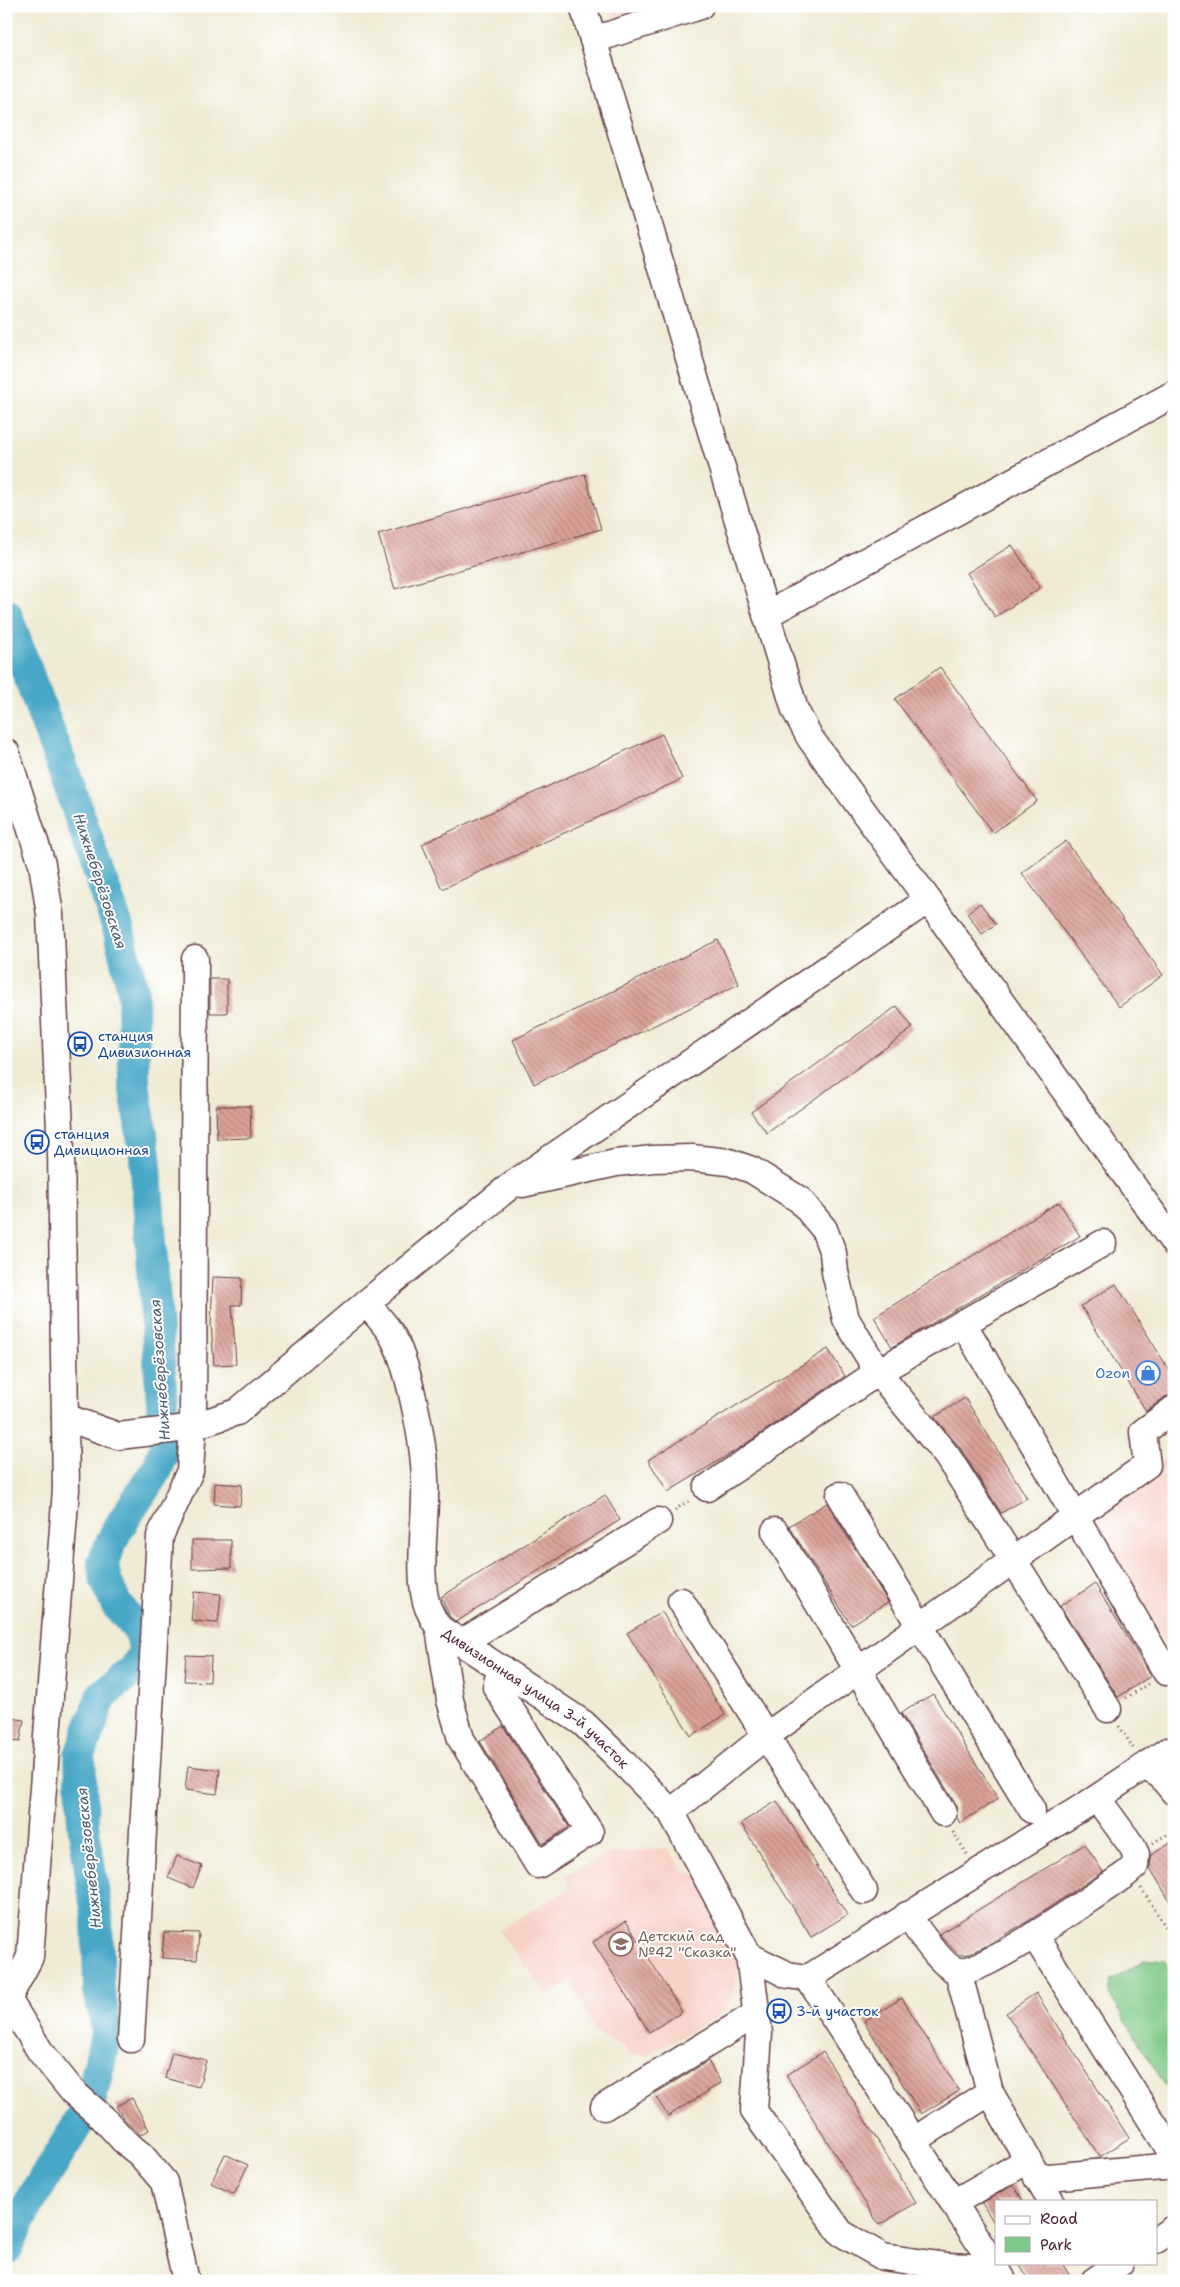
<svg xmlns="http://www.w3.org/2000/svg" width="1180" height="2287" font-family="'Shantell Sans',sans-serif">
	<defs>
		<pattern id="building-back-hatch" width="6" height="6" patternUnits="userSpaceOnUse" patternTransform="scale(1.25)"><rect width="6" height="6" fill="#daa299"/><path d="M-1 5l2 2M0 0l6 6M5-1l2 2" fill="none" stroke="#b3837d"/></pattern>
	</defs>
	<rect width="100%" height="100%" fill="#fff"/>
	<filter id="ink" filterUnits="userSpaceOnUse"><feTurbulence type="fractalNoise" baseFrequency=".02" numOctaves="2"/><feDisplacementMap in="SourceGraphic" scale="10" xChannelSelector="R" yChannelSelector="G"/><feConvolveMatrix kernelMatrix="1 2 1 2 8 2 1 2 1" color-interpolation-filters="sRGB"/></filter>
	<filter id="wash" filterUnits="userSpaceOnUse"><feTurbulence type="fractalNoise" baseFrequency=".0096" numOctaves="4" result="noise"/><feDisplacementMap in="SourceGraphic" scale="20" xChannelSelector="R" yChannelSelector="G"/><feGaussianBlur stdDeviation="1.12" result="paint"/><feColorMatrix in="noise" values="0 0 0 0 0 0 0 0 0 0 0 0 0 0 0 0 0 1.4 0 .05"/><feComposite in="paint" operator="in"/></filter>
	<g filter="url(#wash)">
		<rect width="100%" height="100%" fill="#efebd4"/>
		<path fill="#f7d1c7" d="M 612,6 L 662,6 L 616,20 Z
			M 1174,1420 L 1174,1449 L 1160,1430 Z
			M 1174,1452 L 1174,1657 L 1088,1518 L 1094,1510 Z
			M 667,1848 L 685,1872 L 700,1877 L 740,1957 L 737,1980 L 727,2008 L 717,2018 L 646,2055 L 630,2055 L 621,2045 L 596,2034 L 571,1981 L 549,1995 L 498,1931 L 570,1888 L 565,1875 L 606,1854 Z"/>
		<path fill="#7dc987" stroke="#647459" d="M 1146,1959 L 1165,1961 L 1174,1976 L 1174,2089 L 1166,2087 L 1109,1994 L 1111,1981 Z"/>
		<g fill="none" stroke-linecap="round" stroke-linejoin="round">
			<path stroke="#47a7c6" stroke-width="32" d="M 6,614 L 70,788 L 118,928 L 133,990 L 134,1083 L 145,1155 L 165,1447 L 158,1467 L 116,1532 L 103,1562 L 105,1578 L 116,1604 L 140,1631 L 145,1651 L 134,1670 L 102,1695 L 80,1755 L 83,1824 L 97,1915 L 99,1990 L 107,2031 L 92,2095 L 88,2107 L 28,2205 L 6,2251"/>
		</g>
		<g id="blocks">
			<path fill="url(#building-back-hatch)" d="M 585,474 L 601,529 L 395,589 L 378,534 Z
				M 1012,545 L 1040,588 L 995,617 L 967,573 Z
				M 940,667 L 1037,801 L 993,833 L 895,699 Z
				M 662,734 L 682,779 L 442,889 L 422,844 Z
				M 1066,841 L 1163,975 L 1119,1007 L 1022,873 Z
				M 980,903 L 996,924 L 982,934 L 967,913 Z
				M 718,940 L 739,984 L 534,1084 L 513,1040 Z
				M 210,979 L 227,979 L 227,1013 L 210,1013 Z
				M 897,1006 L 913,1028 L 767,1133 L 751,1112 Z
				M 216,1106 L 250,1106 L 251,1138 L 217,1139 Z
				M 1059,1202 L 1080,1236 L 892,1347 L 874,1317 Z
				M 213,1277 L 242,1278 L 241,1305 L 232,1305 L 236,1364 L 214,1365 L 211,1323 Z
				M 1116,1284 L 1174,1378 L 1174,1394 L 1165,1397 L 1146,1411 L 1081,1306 Z
				M 828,1349 L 845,1376 L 741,1447 L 668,1492 L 648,1460 Z
				M 965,1398 L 1027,1498 L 1001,1513 L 960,1448 L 934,1417 Z
				M 215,1483 L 242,1485 L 240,1506 L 214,1504 Z
				M 605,1495 L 620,1520 L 456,1622 L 450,1617 L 441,1597 Z
				M 827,1503 L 888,1602 L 851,1625 L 789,1526 Z
				M 192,1540 L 231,1540 L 231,1568 L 192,1569 Z
				M 1095,1584 L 1151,1676 L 1118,1697 L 1060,1606 Z
				M 194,1592 L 221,1594 L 218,1623 L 191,1621 Z
				M 662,1612 L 725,1715 L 691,1736 L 627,1633 Z
				M 186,1655 L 211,1656 L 210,1682 L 184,1681 Z
				M 933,1694 L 998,1799 L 960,1823 L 957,1818 L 956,1805 L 901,1713 Z
				M 6,1717 L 24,1720 L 20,1742 L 6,1740 Z
				M 503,1726 L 569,1827 L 543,1844 L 480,1741 Z
				M 188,1766 L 220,1770 L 217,1794 L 185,1790 Z
				M 777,1801 L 847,1915 L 811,1937 L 741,1823 Z
				M 1174,1841 L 1174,1908 L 1150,1868 L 1151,1855 Z
				M 1085,1844 L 1103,1872 L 1033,1918 L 984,1947 L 967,1954 L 959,1955 L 939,1934 Z
				M 177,1856 L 202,1866 L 193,1888 L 168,1878 Z
				M 626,1921 L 682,2012 L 649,2032 L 593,1942 Z
				M 164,1932 L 199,1933 L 197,1960 L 162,1958 Z
				M 1036,1993 L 1129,2138 L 1100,2157 L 1006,2013 Z
				M 902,1998 L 959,2091 L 921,2114 L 864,2021 Z
				M 172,2052 L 206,2060 L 199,2087 L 165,2078 Z
				M 823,2052 L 916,2203 L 879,2225 L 786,2075 Z
				M 708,2061 L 721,2083 L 668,2116 L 654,2094 Z
				M 132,2098 L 149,2130 L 140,2135 L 122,2116 L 116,2106 Z
				M 225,2154 L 248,2165 L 234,2194 L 211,2183 Z
				M 1014,2185 L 1023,2201 L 996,2201 L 996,2226 L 982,2203 Z
				M 1019,2263 L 1062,2263 L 1073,2281 L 1030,2281 Z"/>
		</g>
	</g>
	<g filter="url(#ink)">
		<use href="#blocks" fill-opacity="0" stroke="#633e44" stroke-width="1"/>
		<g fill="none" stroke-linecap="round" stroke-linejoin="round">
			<g stroke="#633e44" stroke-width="29">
				<g id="minor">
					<path d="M 583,6 L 795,710 L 810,738 L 928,900"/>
					<path d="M 593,40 L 700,6"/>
					<path d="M 766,615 L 1174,394"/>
					<path d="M 6,752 L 42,864 L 50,914 L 61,1151 L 66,1489 L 30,1957 L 6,2003"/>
					<path d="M 522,1184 L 616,1163 L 653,1159 L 692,1158 L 729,1162 L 752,1170 L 800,1200 L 824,1229 L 833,1253 L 835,1272 L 846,1319 L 878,1372 L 947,1456 L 1108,1709"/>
					<path id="s1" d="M 366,1303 C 374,1312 383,1322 390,1332 C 409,1361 424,1445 425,1479 C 427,1514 416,1578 428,1608 C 431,1615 435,1622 439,1628 L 583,1723 L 616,1755 L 671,1812 L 749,1956 L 759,2033 L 754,2111 L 841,2233 L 883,2257 L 946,2266 L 995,2268"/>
					<path d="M 963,1323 L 1166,1672"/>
					<path d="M 65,1417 L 118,1436 L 188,1428 L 237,1412 L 366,1303 L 510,1186 L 928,900 L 1174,1243"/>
					<path d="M 707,1488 L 878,1372 L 1103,1243"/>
					<path d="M 840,1495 L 1032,1810"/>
					<path d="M 775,1531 L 943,1813"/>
					<path d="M 681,1601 L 864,1891"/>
					<path d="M 439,1628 L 450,1700 L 461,1739 L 538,1865 L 590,1832 L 496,1687 L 501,1668"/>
					<path d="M 461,1643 L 658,1521"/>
					<path d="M 1145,1767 L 1160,1775 L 1174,1792"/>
					<path d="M 671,1812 L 766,1736 L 1147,1465 L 1143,1432 L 1174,1409"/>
					<path d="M 907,1915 C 918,1929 941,1967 958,1971 C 981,1976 1101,1891 1126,1874 L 1135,1866 L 1136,1854 L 1132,1846 L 1097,1798"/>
					<path d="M 1034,1935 L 1168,2147 L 1174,2164"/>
					<path d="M 749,1956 L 788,1975 L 808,1978 L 1097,1798 L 1167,1751 L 1174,1750"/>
					<path d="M 808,1978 L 1002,2278"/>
					<path d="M 8,1999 L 40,2051 L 73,2092 L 102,2117 L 125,2142 L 141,2155 L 164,2182 L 186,2281"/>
					<path d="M 131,2039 L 160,1536 L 190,1471 L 193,1426 L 195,959"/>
					<path d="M 990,2092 L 1051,2201"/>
					<path d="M 604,2107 L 756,2014"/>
					<path d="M 913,2141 L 990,2092 L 958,1971"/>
					<path d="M 1037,2178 L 1174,2166"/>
					<path d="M 953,2203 L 1028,2160"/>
					<path d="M 1156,2240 L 1174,2228"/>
					<path d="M 1094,2281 L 1120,2263"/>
				</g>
			</g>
			<path stroke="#633e44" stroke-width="3" stroke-dasharray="1 4" stroke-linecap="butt" d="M 675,1510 L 691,1499
				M 1126,1698 L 1148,1684
				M 1119,1726 L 1133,1748
				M 953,1832 L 967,1854
				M 1153,1843 L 1174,1830
				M 1141,1888 L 1174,1940"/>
			<use href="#minor" stroke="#fff" stroke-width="26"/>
		</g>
	</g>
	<defs>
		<g id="bus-ring" transform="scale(1.25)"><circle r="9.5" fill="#fff" stroke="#1a4fb4" stroke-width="1.5"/><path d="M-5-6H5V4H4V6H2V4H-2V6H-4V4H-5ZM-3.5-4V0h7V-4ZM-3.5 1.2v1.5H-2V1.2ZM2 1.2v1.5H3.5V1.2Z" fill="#1a4fb4"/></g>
		<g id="shop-ring" transform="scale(1.25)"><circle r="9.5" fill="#fff" stroke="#3f7fe0" stroke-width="1.5"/><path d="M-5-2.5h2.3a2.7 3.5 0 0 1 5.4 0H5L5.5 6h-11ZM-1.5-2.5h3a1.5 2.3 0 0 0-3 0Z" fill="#3f7fe0"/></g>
		<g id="school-ring" transform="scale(1.25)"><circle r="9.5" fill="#fff" stroke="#8d6e63" stroke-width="1.5"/><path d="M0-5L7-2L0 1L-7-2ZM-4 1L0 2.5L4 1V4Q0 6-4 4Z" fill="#8d6e63"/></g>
	</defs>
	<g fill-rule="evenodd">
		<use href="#bus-ring" x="80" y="1044"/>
		<use href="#bus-ring" x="37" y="1142"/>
		<use href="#shop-ring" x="1148" y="1373"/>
		<use href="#school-ring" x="621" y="1944"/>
		<use href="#bus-ring" x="779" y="2011"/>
	</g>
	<g text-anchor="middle" stroke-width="4" stroke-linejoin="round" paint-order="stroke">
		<g font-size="14" fill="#164399" stroke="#fff" text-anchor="start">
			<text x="98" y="1041">станция<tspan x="98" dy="16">Дивизионная</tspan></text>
			<text x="54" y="1139">станция<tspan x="54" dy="16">Дивиционная</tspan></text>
			<text x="796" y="2016">3-й участок</text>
		</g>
		<g font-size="14" fill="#366cbe" stroke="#fff" text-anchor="end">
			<text x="1130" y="1378">Ozon</text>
		</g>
		<g font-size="14" fill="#4a1f2b" stroke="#fff">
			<text dy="5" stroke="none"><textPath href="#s1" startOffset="462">Дивизионная улица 3-й участок</textPath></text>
		</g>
		<g font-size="14" fill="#785e54" stroke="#fff" text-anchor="start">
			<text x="638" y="1941">Детский сад<tspan x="638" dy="16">№42 "Сказка"</tspan></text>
		</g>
		<g font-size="15" font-style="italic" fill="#495c71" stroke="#fff">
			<text transform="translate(100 881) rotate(72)" y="5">Нижнеберёзовская</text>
			<text transform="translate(160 1370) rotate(-94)" y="5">Нижнеберёзовская</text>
			<text transform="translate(89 1858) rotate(-96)" y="5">Нижнеберёзовская</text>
		</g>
	</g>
	<rect width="1180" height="2287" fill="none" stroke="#fff" stroke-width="25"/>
	<rect x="995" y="2200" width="162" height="65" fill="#ffffff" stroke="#b7a5aa"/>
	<rect x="1005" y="2216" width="25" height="8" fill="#ffffff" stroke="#b7a5aa"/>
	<text x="1040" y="2224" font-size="15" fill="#4a1f2b">Road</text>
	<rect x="1005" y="2237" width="25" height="15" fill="#7dc987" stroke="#b7a5aa"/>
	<text x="1040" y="2250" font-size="15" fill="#4a1f2b">Park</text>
</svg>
